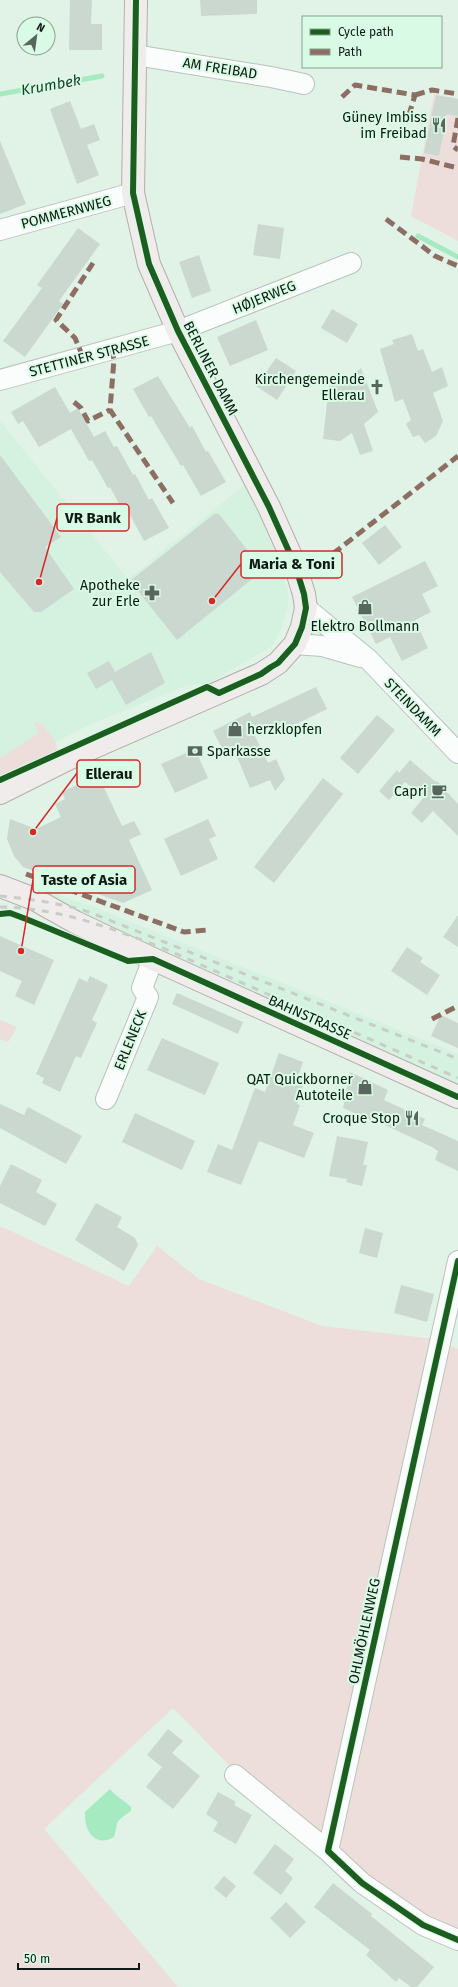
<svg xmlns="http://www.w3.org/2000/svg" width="458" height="1987" font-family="'Fira Sans',sans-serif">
	<rect width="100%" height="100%" fill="#e1f2e7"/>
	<path fill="#d4f2df" d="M 0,421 L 128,579 L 248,482 L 288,589 L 288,605 L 281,629 L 272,646 L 210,683 L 185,686 L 91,724 L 0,771 Z
		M 28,891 L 48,891 L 94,907 L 458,1054 L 458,1087 Z"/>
	<path fill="#eddddb" d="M 434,94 L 458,99 L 458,241 L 411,216 Z
		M 36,722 C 44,723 59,743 57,751 L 0,777 L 0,758 L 39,733 L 34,723 Z
		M 0,1020 L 17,1027 L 8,1042 L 0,1039 Z
		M 0,1226 L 129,1286 L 157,1246 L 199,1279 L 322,1326 L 435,1339 L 458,1349 L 458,1946 L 347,1885 L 173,1708 L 44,1829 L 178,1987 L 0,1987 Z"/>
	<path fill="#a6eac1" d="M 110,1789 C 116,1797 124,1800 131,1807 L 131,1811 C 114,1823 119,1819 114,1837 C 95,1848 84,1831 85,1812 Z"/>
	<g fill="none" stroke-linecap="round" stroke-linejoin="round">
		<path stroke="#a6eac1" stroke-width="5" d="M 0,94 L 102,76
			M 418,236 L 458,257"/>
	</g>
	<path fill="#cad8cf" d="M 70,0 L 92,0 L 91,24 L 102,24 L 102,50 L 69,50 Z
		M 200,0 L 257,0 L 257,14 L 201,16 Z
		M 436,95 L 458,99 L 458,116 L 447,114 L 439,156 L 424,153 Z
		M 70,101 L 81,129 L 94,124 L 100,140 L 87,145 L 99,175 L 77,184 L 50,109 Z
		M 0,141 L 26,204 L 0,214 Z
		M 258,224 L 284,228 L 280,259 L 253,255 Z
		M 78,228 L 100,244 L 59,301 L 63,304 L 25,357 L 3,341 L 42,288 L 37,285 Z
		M 199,255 L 211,291 L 192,298 L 179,262 Z
		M 332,309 L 358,324 L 347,343 L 321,328 Z
		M 256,320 L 268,350 L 230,366 L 217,337 Z
		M 412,334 L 418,351 L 423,349 L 432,372 L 442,367 L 448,386 L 433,393 L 443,421 L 436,436 L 425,443 L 419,435 L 413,437 L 406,424 L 411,420 L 403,399 L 395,402 L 380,349 L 394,344 L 392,340 Z
		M 276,358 L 296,371 L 277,400 L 256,386 Z
		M 361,368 L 378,412 L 364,424 L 373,451 L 360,455 L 352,433 L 340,441 L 323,439 L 329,386 L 341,385 Z
		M 158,376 L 190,428 L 192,426 L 206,452 L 208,451 L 226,482 L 201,496 L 183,465 L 181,466 L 151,416 L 149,417 L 133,389 Z
		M 55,387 L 70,413 L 78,408 L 94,437 L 105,431 L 114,447 L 117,446 L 133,475 L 135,474 L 149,500 L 152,498 L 169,528 L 144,541 L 128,511 L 124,513 L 110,487 L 108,488 L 92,460 L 89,461 L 71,429 L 39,447 L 23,421 L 18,424 L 11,412 Z
		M 0,455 L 61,537 L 45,547 L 74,589 L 41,612 L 34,612 L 0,572 Z
		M 214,514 L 219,514 L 263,570 L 177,640 L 130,581 Z
		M 385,525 L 402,547 L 379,565 L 362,543 Z
		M 425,561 L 438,586 L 422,594 L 431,612 L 415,620 L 428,648 L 402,661 L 390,637 L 376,644 L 352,597 Z
		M 151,652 L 165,683 L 126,705 L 112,680 L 96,689 L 87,673 L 109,661 L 115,672 Z
		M 316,687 L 327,709 L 284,730 L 281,722 L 254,734 L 268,763 L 276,759 L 285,779 L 275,791 L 270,780 L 250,788 L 233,747 L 224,752 L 213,731 L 250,712 L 252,717 Z
		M 377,715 L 395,730 L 358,774 L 340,758 Z
		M 195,749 L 208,778 L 175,793 L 161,764 Z
		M 410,760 L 436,782 L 437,781 L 458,804 L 458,836 L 433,811 L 422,823 L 411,813 L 424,797 L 405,782 L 389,800 L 379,791 L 397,770 L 399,773 Z
		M 98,775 L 122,826 L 134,821 L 141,834 L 129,840 L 152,890 L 123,903 L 23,867 L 14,856 L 7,839 L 10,819 L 36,829 L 61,817 L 55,804 L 65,799 L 62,792 Z
		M 323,778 L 343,794 L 274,883 L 254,867 Z
		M 208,819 L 216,836 L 209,839 L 218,859 L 181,876 L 164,839 Z
		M 458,915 L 458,947 L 443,937 Z
		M 0,936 L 54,960 L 34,1005 L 15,996 L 22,981 L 0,971 Z
		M 407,947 L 423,958 L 420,962 L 440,975 L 427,995 L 391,971 Z
		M 90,976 L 108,985 L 92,1020 L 97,1023 L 89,1040 L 81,1058 L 76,1056 L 60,1092 L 42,1083 L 44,1078 L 36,1074 L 79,978 L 87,982 Z
		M 177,993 L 243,1022 L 238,1034 L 172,1004 Z
		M 441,1015 L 458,1023 L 458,1048 L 431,1036 Z
		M 162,1038 L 219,1063 L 205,1095 L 147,1070 Z
		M 279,1053 L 303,1062 L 296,1083 L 303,1086 L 297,1104 L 300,1105 L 293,1125 L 314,1133 L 304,1158 L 259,1141 L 241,1185 L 207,1172 L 218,1144 L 232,1150 L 255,1088 L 265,1092 Z
		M 350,1072 L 388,1090 L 384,1100 L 425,1119 L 422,1125 L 458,1141 L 458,1171 L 435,1160 L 438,1151 L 432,1147 L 372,1119 L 372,1121 L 343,1108 Z
		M 0,1104 L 24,1115 L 28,1107 L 82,1136 L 66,1164 L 0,1128 Z
		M 135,1113 L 195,1141 L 182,1170 L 122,1142 Z
		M 337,1136 L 368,1142 L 363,1165 L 367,1165 L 362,1186 L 346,1182 L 347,1179 L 329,1176 Z
		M 11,1164 L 42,1180 L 36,1192 L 57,1204 L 45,1226 L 0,1203 L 0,1186 Z
		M 96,1203 L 122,1217 L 117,1227 L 135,1238 L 138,1245 L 124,1271 L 75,1240 Z
		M 365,1228 L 383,1233 L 377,1258 L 359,1253 Z
		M 401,1285 L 434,1294 L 427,1322 L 394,1313 Z
		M 168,1729 L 183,1741 L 172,1753 L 200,1776 L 173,1809 L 146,1787 L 162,1767 L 147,1755 Z
		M 218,1792 L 236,1802 L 234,1805 L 252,1815 L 236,1844 L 213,1831 L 218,1822 L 206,1814 Z
		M 275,1844 L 294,1859 L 285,1871 L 293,1878 L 281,1895 L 253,1873 Z
		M 224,1876 L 236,1886 L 226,1898 L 214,1888 Z
		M 333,1883 L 372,1914 L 371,1916 L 434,1967 L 417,1987 L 411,1987 L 399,1978 L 396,1982 L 366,1955 L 370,1950 L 314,1907 Z
		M 286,1902 L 306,1922 L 290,1938 L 270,1918 Z"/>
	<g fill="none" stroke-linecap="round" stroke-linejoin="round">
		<g stroke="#b7c4bc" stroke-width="22">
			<path id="minor" d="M 135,55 L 271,77 L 304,84
				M 0,230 L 133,193
				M 0,380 L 178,331 L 351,263
				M 306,608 L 369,660 L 458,753
				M 295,644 L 322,646 L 360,657
				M 106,1099 L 148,997 L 142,988 L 153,959
				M 458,1261 L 328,1851 L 362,1883 L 423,1925 L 458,1940
				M 235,1775 L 328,1851"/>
		</g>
		<g stroke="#b2afac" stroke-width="24">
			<path id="major" d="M 0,793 L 76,755 L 261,674 L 278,663 L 295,644 L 302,627 L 306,608 L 304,594 L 295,565 L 269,507 L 178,331 L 149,264 L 133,193 L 136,0
				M 0,886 L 34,899 L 75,922 L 153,959 L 458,1097"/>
		</g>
		<use href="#minor" stroke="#fafdfb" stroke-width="20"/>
		<use href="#major" stroke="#f0ecec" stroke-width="22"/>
		<path stroke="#c8cdca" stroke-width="3" stroke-dasharray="7 7" stroke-linecap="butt" d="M 0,896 C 30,899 60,903 89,912 L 458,1059
			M 0,907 C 60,908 107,927 163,948 L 458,1078"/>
		<path stroke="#8d6e63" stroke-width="5" stroke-dasharray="10 5" stroke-linecap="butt" d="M 415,95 L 432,90 L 458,94
			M 342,97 L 355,85 L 415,95 L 408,118
			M 458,118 L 453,146 L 458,150
			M 400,157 L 422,159 L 458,168
			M 386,219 L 435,256 L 458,266
			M 111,349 L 114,359 L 110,410 L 173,503
			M 83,357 L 75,338 L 56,320 L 93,263
			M 74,402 L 81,408 L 88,421 L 110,410
			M 321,563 L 458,456
			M 26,874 L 184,932 L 207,930
			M 432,1019 L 458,1006"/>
		<g stroke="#d9fae4" stroke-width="8">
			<path id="cycleway" d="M 0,780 L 207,687 L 219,693 L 261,674 L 271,667 L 278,663 L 295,644 L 302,627 L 306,608 L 304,594 L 295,565 L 269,507 L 178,331 L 149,264 L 133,193 L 136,0
				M 0,914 L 10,913 L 26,919 L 128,961 L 153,959 L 458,1097
				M 458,1261 L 328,1851 L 362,1883 L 423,1925 L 458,1940"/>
		</g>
		<use href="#cycleway" stroke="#1b5e20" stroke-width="6"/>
	</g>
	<defs>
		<g id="restaurant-bare" transform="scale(1.2)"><path d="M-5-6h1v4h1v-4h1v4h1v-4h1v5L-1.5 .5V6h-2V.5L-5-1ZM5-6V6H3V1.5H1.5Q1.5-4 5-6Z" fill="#58665d" stroke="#d9fae4" stroke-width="2.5" paint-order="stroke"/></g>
		<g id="church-bare" transform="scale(1.2)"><path d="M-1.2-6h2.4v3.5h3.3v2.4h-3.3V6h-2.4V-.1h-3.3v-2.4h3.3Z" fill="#58665d" stroke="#d9fae4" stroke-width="2.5" paint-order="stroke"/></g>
		<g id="pharmacy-bare" transform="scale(1.2)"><path d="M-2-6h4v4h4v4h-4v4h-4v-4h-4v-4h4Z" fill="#58665d" stroke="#d9fae4" stroke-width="2.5" paint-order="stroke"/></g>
		<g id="shop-bare" transform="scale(1.2)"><path d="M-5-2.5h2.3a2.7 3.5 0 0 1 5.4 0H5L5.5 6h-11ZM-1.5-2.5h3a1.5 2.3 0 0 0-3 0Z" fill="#58665d" stroke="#d9fae4" stroke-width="2.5" paint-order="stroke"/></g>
		<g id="bank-bare" transform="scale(1.2)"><path d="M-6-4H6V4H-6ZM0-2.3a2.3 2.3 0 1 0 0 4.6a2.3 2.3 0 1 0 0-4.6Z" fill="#58665d" stroke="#d9fae4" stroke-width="2.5" paint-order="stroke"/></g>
		<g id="cafe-bare" transform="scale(1.2)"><path d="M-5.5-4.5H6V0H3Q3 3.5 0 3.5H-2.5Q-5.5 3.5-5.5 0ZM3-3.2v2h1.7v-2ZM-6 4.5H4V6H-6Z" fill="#58665d" stroke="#d9fae4" stroke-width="2.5" paint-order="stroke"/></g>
	</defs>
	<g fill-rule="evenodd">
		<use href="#restaurant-bare" x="439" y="125"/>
		<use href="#church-bare" x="377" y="387"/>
		<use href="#pharmacy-bare" x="152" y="593"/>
		<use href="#shop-bare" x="365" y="607"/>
		<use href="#shop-bare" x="235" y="729"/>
		<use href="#bank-bare" x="195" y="751"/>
		<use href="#cafe-bare" x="439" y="791"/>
		<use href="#shop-bare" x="365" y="1087"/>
		<use href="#restaurant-bare" x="412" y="1118"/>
	</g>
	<g text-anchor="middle" stroke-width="4" stroke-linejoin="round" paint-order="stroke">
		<g font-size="14" fill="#0e1a13" stroke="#d9fae4">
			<text transform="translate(220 68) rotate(9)" y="5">AM FREIBAD</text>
			<text transform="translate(66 212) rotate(-15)" y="5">POMMERNWEG</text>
			<text transform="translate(264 297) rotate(-22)" y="5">HØJERWEG</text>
			<text transform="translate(89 356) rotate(-15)" y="5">STETTINER STRASSE</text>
			<text transform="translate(211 368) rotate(63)" y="5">BERLINER DAMM</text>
			<text transform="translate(413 707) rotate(46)" y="5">STEINDAMM</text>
			<text transform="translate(310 1017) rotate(24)" y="5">BAHNSTRASSE</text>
			<text transform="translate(130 1040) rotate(-68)" y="5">ERLENECK</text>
			<text transform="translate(364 1631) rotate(-78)" y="5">OHLMÖHLENWEG</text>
		</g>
		<g font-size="14" fill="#0e1a13" stroke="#d9fae4" text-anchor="end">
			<text x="427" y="122">Güney Imbiss<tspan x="427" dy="16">im Freibad</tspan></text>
			<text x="365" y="384">Kirchengemeinde<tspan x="365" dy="16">Ellerau</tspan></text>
			<text x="140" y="590">Apotheke<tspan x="140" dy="16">zur Erle</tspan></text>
			<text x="365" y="631" text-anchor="middle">Elektro Bollmann</text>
			<text x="247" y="734" text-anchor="start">herzklopfen</text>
			<text x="207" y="756" text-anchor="start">Sparkasse</text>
			<text x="427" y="796">Capri</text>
			<text x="353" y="1084">QAT Quickborner<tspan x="353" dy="16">Autoteile</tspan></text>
			<text x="400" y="1123">Croque Stop</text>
		</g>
		<g font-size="15" font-style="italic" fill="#193f2a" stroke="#d9fae4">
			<text transform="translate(51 85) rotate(-10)" y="5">Krumbek</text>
		</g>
	</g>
	<path fill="none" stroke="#d62828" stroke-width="1.5" d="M39 582L57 518M212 601L241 564M33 832L77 773M21 951L33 880"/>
	<g fill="#d62828" stroke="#d9fae4" stroke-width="1.5">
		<circle cx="39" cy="582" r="4"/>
		<circle cx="212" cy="601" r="4"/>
		<circle cx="33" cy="832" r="4"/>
		<circle cx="21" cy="951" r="4"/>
	</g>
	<g fill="#d9fae4" stroke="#d62828" stroke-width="1.5">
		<rect x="57" y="504" width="72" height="27" rx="4"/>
		<rect x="241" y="551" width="101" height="27" rx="4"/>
		<rect x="77" y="760" width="63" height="27" rx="4"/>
		<rect x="33" y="866" width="102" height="27" rx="4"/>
	</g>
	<g font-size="15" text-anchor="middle" font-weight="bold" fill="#0e1a13">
		<text x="93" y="523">VR Bank</text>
		<text x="292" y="569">Maria &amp; Toni</text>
		<text x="109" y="779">Ellerau</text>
		<text x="84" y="885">Taste of Asia</text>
	</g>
	<rect x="302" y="16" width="140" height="52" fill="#d9fae4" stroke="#88a090"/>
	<rect x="310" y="29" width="20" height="6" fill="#1b5e20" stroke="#88a090"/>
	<text x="338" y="36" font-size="12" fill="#0e1a13">Cycle path</text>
	<rect x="310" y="49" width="20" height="6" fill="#8d6e63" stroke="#88a090"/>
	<text x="338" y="56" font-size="12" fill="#0e1a13">Path</text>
	<g transform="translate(36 36) rotate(29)"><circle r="19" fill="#d9fae4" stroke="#88a090"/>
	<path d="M0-3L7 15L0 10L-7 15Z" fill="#58665d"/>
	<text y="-6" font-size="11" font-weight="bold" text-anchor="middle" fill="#0e1a13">N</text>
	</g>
	<path d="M18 1963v6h121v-6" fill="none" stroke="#0e1a13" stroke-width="2"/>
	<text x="24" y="1963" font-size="12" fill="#0e1a13" stroke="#d9fae4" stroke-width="3" paint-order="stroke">50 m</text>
</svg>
